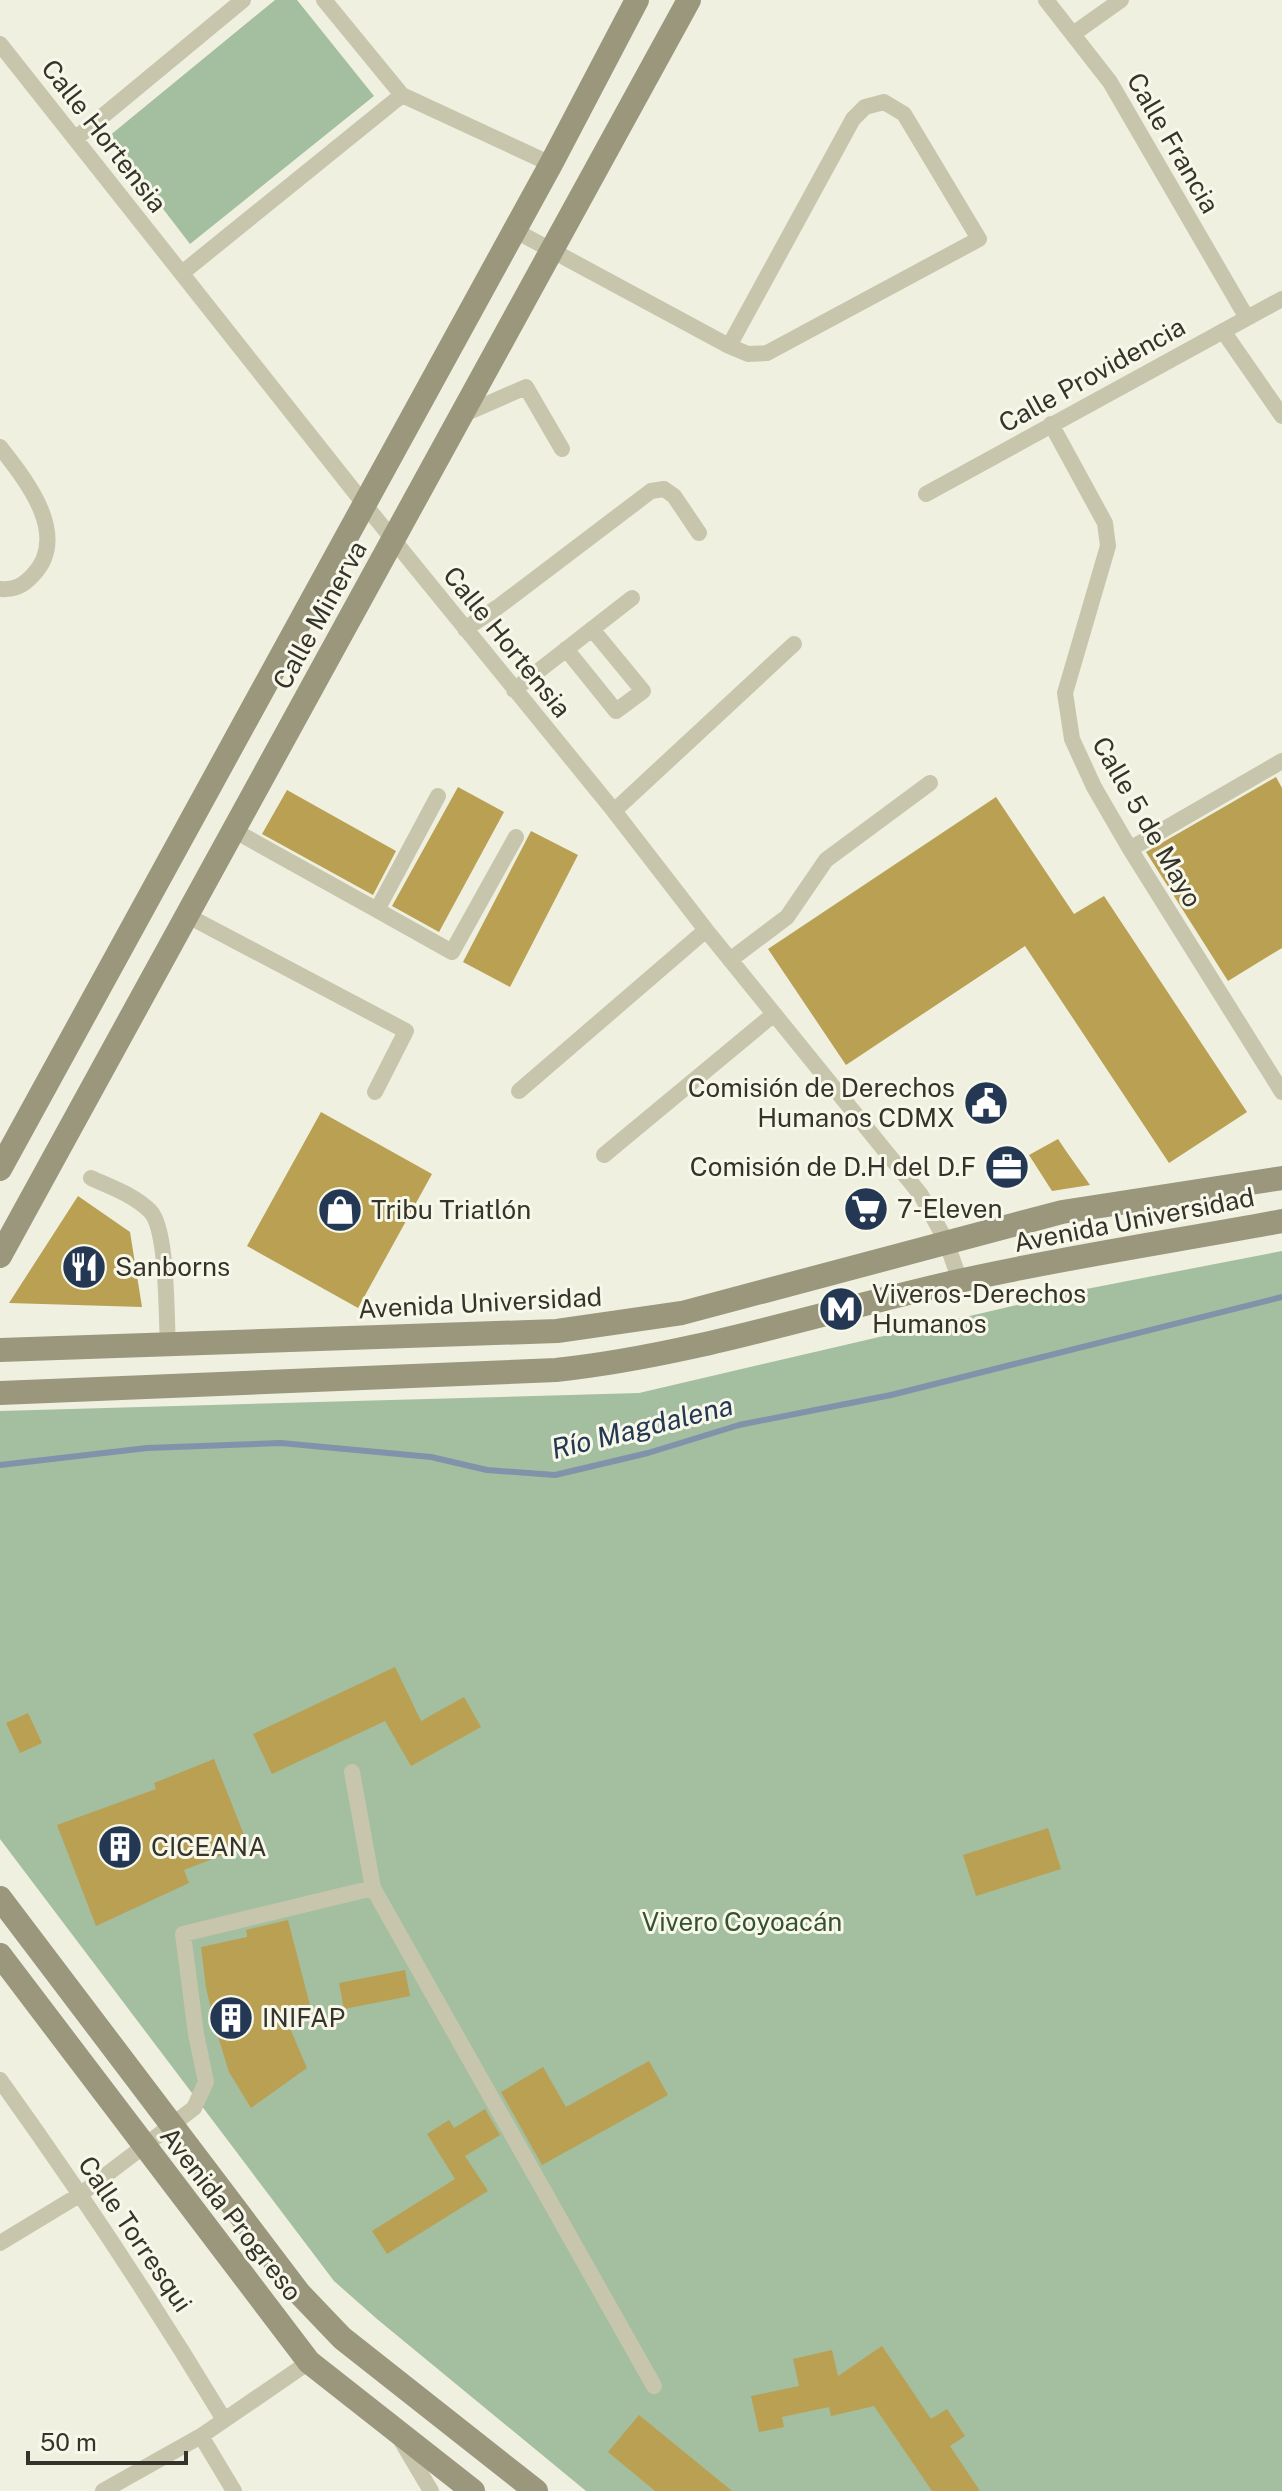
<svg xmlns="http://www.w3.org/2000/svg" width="1282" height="2491" font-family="'Public Sans',sans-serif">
	<rect width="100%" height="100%" fill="#eff0df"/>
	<path fill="#a4bea0" d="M 275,0 L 297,0 L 374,96 L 190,244 L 108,137 Z
		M 1282,1251 L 1282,2491 L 586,2491 L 377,2319 L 334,2281 L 0,1839 L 0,1411 L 639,1393 L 1081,1290 Z"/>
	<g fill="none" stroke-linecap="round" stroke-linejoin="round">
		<path stroke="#8093aa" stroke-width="6" d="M 0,1465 L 147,1448 L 281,1443 L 431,1457 L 487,1470 L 555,1475 L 648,1453 L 739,1425 L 891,1395 L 1282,1297"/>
	</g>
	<path fill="#b9a053" d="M 1276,777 L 1282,788 L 1282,948 L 1228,981 L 1146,852 Z
		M 458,787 L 504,812 L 439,932 L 392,906 Z
		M 287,790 L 396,851 L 373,895 L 262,834 Z
		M 996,797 L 1074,914 L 1104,896 L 1247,1112 L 1169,1163 L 1025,946 L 846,1065 L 768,949 Z
		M 531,831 L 578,855 L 510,987 L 463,962 Z
		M 321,1112 L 432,1174 L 358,1308 L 247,1246 Z
		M 1058,1139 L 1066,1151 L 1090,1185 L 1052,1191 L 1029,1155 Z
		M 78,1196 L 130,1232 L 142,1307 L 9,1303 Z
		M 395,1667 L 421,1721 L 464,1697 L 481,1727 L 411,1766 L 385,1721 L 272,1774 L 253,1734 Z
		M 28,1713 L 42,1743 L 20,1753 L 6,1723 Z
		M 214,1759 L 248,1845 L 184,1870 L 189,1883 L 96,1926 L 57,1825 L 156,1789 L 154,1783 Z
		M 1048,1828 L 1061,1869 L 976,1896 L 963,1855 Z
		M 288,1920 L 312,2013 L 286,2019 L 307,2068 L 251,2108 L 229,2072 L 216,2030 L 206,1988 L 201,1947 L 247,1937 L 246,1930 Z
		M 405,1970 L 410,1996 L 344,2009 L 339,1983 Z
		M 649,2061 L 668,2095 L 542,2165 L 501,2092 L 543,2067 L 566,2107 Z
		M 485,2109 L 500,2135 L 465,2156 L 488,2191 L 387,2254 L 372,2231 L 455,2179 L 427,2134 L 449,2120 L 454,2128 Z
		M 882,2346 L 931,2419 L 947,2409 L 965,2436 L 950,2446 L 980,2491 L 932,2491 L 874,2406 L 831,2416 L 829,2407 L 782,2417 L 784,2427 L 759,2432 L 751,2396 L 799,2386 L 793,2359 L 832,2350 L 838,2376 Z
		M 639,2415 L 732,2491 L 655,2491 L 608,2452 Z"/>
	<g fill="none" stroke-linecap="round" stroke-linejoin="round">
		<path stroke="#c7c6ac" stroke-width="16" d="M 324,0 L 402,95 L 551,164
			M 1046,0 L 1110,82 L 1247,318
			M 1073,34 L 1121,0
			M 0,44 L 365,505 L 614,811 L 706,930 L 921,1195 L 946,1241 L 960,1281
			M 75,139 L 243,0
			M 514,230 L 729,346 L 748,354 L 767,353 L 979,239 L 904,114 L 884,102 L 865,107 L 853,119 L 729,346
			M 182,273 L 402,95
			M 1223,331 L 1282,416
			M 462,415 L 526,387 L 562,449
			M 1051,424 L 1105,523 L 1108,546 L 1065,693 L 1072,739 L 1094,787 L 1130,849 L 1282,1092
			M 0,447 C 25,479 71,535 33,575 C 23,586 14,590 0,589
			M 926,494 L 1282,299
			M 465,629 L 498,607 L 651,491 L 664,489 L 674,496 L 699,533
			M 566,649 L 616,711 L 643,691 L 592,629
			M 514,690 L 632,598
			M 614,811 L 794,644
			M 235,831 L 377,910 L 438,796
			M 1130,849 L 1282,761
			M 377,910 L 452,952 L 516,837
			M 188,916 L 406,1031 L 375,1092
			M 730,960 L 787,917 L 826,860 L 930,783
			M 519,1091 L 706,930
			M 604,1155 L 774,1014
			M 91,1178 C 111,1187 134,1195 150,1211 C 168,1229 166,1317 168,1345
			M 352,1772 L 373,1888 L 654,2386
			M 0,2080 C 79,2190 153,2302 223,2418
			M 0,2243 L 81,2194 L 194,2108 L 206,2082 L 196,2034 L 183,1934 L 373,1888
			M 201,2436 L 234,2491
			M 399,2437 L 431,2491
			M 103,2491 L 201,2436 L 309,2362"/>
		<path stroke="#9a977d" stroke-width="24" d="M 0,1169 L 551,164 L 637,0
			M 0,1256 L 689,0
			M 0,1350 L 557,1331 L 682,1313 L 1062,1212 L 1282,1178
			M 0,1393 L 556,1370 C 694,1355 825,1311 959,1281 C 1066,1257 1175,1241 1282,1221
			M 0,1898 L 299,2293 L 342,2338 L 536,2491
			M 0,1955 L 309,2362 L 473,2491"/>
	</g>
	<defs>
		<g id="civic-disc" transform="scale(2.3)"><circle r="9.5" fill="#243853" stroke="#f7f8ea"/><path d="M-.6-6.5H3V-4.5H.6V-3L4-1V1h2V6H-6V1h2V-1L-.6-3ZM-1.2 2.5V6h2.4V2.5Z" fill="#fff"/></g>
		<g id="office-disc" transform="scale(2.3)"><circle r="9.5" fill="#243853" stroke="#f7f8ea"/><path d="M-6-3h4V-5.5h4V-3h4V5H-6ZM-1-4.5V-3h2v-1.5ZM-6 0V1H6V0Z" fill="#fff"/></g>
		<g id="supermarket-disc" transform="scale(2.3)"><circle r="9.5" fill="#243853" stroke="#f7f8ea"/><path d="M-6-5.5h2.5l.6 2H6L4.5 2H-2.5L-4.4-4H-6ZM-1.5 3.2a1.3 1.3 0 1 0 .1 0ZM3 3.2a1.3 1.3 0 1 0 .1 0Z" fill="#fff"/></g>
		<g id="shop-disc" transform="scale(2.3)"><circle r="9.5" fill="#243853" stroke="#f7f8ea"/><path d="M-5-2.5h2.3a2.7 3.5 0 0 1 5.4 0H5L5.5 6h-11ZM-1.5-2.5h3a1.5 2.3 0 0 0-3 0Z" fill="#fff"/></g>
		<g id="restaurant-disc" transform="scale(2.3)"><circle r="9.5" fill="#243853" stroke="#f7f8ea"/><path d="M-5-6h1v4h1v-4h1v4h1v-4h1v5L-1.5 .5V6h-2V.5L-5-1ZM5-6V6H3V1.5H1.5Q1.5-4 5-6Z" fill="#fff"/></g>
		<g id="metro-disc" transform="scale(2.3)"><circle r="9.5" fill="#243853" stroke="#f7f8ea"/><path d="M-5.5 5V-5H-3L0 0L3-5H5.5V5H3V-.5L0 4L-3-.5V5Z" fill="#fff"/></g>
		<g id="building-disc" transform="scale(2.3)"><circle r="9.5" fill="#243853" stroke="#f7f8ea"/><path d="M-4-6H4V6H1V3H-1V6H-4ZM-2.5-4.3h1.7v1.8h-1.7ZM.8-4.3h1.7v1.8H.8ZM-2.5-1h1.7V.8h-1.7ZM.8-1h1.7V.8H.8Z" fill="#fff"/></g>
	</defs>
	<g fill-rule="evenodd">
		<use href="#civic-disc" x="986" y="1103"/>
		<use href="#office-disc" x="1007" y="1167"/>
		<use href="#supermarket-disc" x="866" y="1209"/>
		<use href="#shop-disc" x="340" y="1210"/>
		<use href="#restaurant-disc" x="84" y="1267"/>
		<use href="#metro-disc" x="841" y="1309"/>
		<use href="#building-disc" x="120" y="1847"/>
		<use href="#building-disc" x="231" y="2018"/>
	</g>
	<g text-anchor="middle" stroke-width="6" stroke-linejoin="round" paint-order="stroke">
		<g font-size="26" fill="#36342a" stroke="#f7f8ea">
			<text transform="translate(104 136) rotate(52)" y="9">Calle Hortensia</text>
			<text transform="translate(1173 143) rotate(60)" y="9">Calle Francia</text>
			<text transform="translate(1092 375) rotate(-29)" y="9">Calle Providencia</text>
			<text transform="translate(320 615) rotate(-61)" y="9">Calle Minerva</text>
			<text transform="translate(507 642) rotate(51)" y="9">Calle Hortensia</text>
			<text transform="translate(1147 822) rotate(60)" y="9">Calle 5 de Mayo</text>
			<text transform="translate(1134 1220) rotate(-11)" y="9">Avenida Universidad</text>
			<text transform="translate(480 1303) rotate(-3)" y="9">Avenida Universidad</text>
			<text transform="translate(231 2214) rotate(52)" y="9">Avenida Progreso</text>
			<text transform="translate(135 2234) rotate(56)" y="9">Calle Torresqui</text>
		</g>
		<g font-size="26" fill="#36342a" stroke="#f7f8ea" text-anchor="start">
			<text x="955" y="1097" text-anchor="end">Comisión de Derechos<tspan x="955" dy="30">Humanos CDMX</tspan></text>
			<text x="976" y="1176" text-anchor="end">Comisión de D.H del D.F</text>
			<text x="897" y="1218">7-Eleven</text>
			<text x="371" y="1219">Tribu Triatlón</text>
			<text x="115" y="1276">Sanborns</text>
			<text x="872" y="1303">Viveros-Derechos<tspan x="872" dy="30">Humanos</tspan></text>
			<text x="151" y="1856">CICEANA</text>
			<text x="262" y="2027">INIFAP</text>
		</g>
		<g font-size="26" fill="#345130" stroke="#f7f8ea">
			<text x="742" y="1931">Vivero Coyoacán</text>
		</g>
		<g font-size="28" font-style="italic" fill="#243853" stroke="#f7f8ea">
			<text transform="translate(642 1427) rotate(-14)" y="10">Río Magdalena</text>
		</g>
	</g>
	<path d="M28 2451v12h158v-12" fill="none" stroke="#36342a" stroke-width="4"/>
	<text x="40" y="2451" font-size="24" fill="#36342a" stroke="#f7f8ea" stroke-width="6" paint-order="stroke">50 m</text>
</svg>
